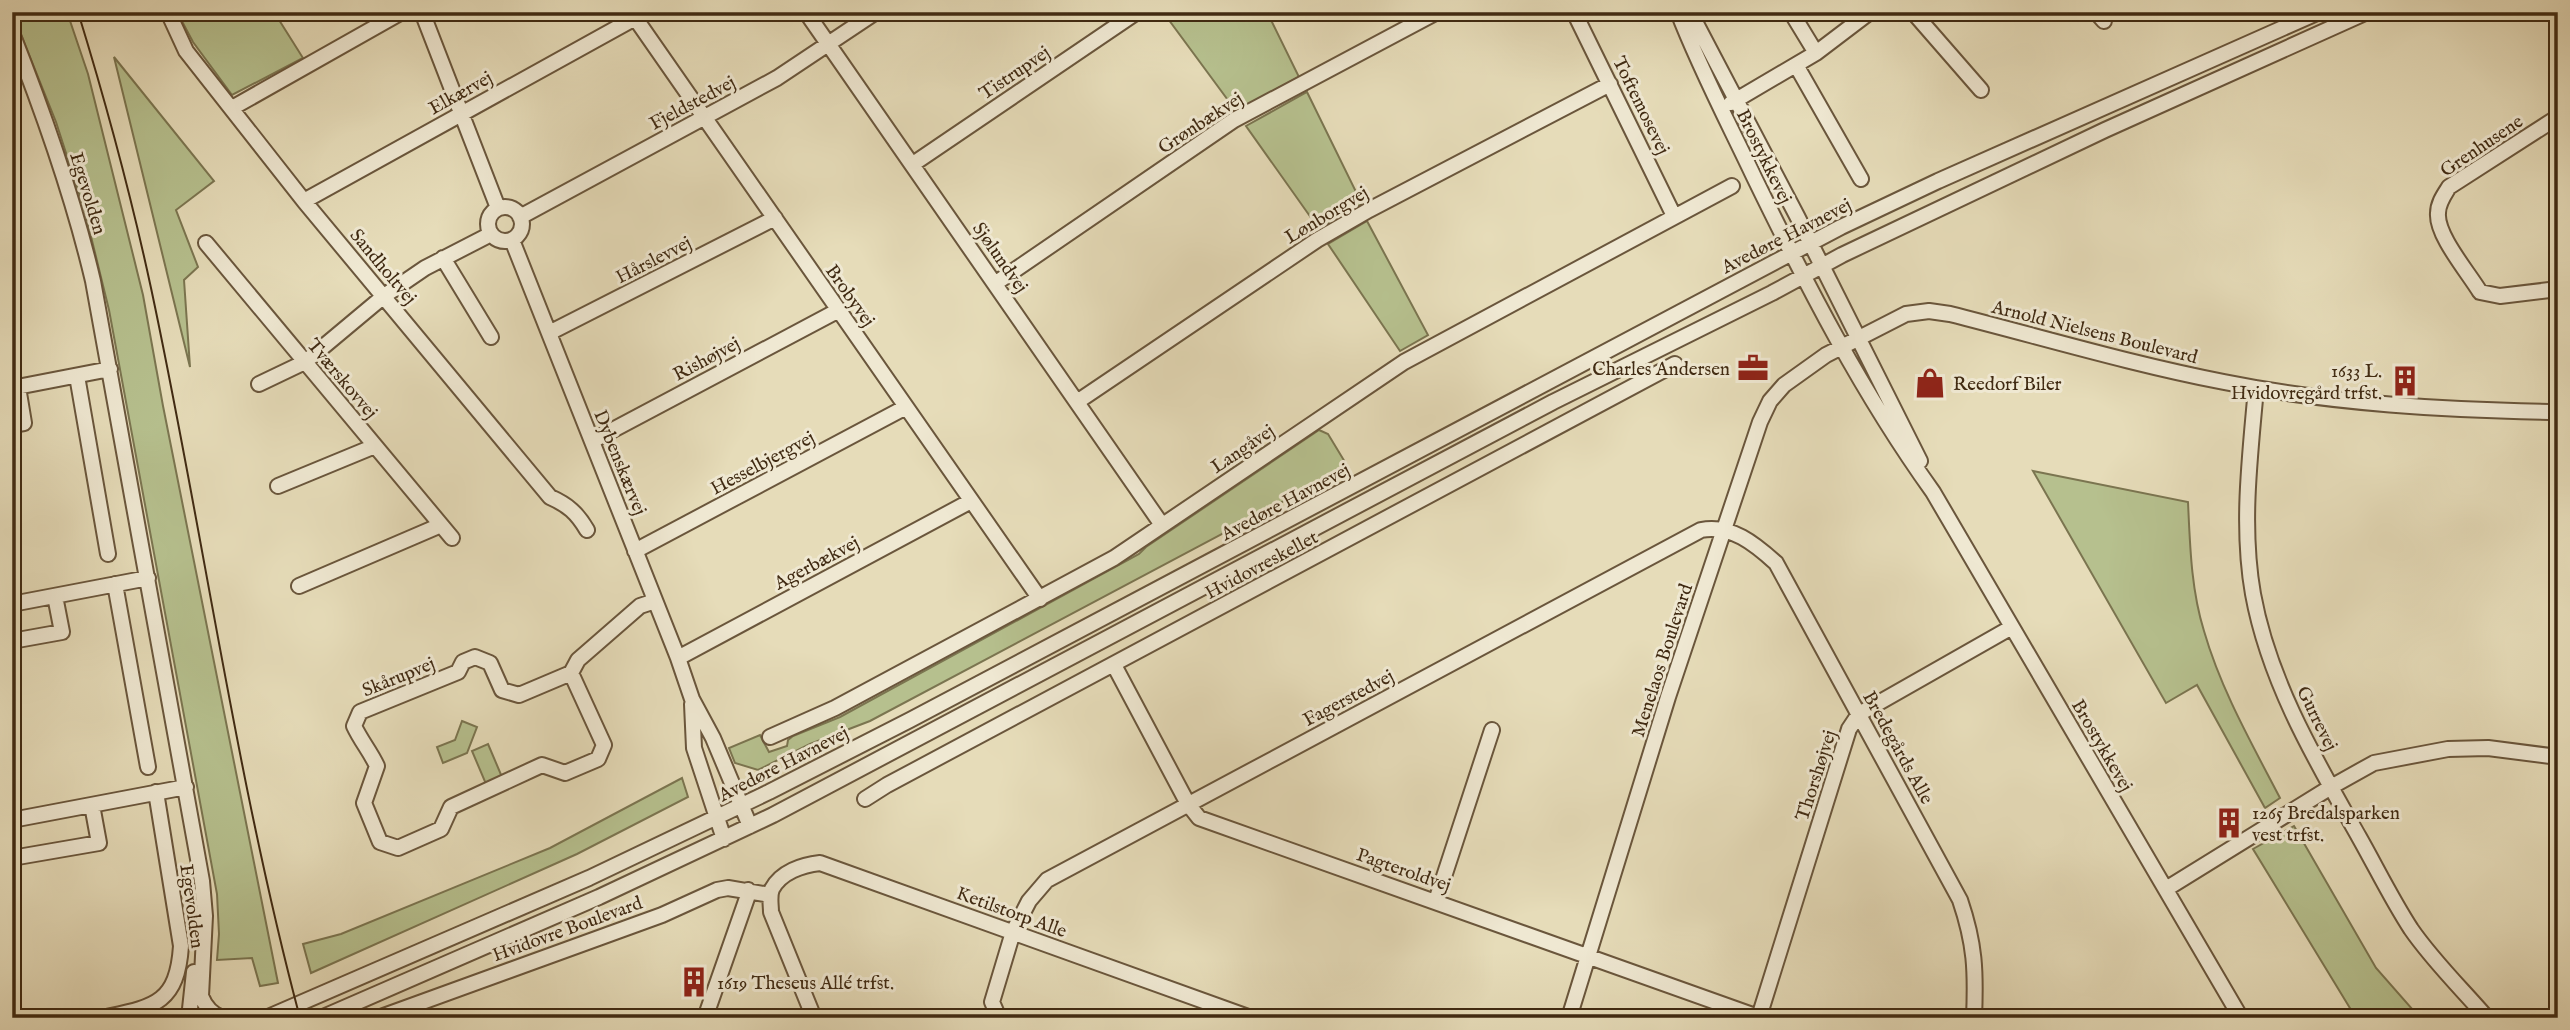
<svg xmlns="http://www.w3.org/2000/svg" width="2570" height="1030" font-family="'IM FELL English',serif">
	<rect width="100%" height="100%" fill="#e6dcb9"/>
	<filter id="stains"><feTurbulence type="fractalNoise" baseFrequency=".00286" numOctaves="4"/><feColorMatrix values="0 0 0 0 .2 0 0 0 0 .09 0 0 0 0 .02 0 0 0 .5 -.17"/></filter>
	<radialGradient id="worn" r=".72"><stop offset=".6" stop-color="#630" stop-opacity="0"/><stop offset="1" stop-color="#630" stop-opacity=".3"/></radialGradient>
	<path fill="#b6c08e" stroke="#7b7550" stroke-width="2" d="M 12,12 L 67,12 L 88,74 L 143,295 L 163,406 L 278,983 L 260,986 L 252,958 L 217,960 L 219,934 L 217,894 L 109,310 L 85,212 L 56,122 Z
		M 177,12 L 274,12 L 303,58 L 232,95 L 193,42 Z
		M 1163,12 L 1267,12 L 1299,77 L 1236,111 Z
		M 114,57 L 214,181 L 176,210 L 198,267 L 184,280 L 190,367 Z
		M 1307,92 L 1362,204 L 1319,229 L 1246,126 Z
		M 1367,221 L 1428,335 L 1400,351 L 1328,244 Z
		M 1319,430 L 1328,434 L 1348,467 L 870,721 L 810,744 L 758,770 L 735,763 L 729,748 L 760,735 L 769,752 L 787,746 L 788,740 L 793,736 L 840,717 L 1139,554 L 1146,547 Z
		M 2033,471 L 2188,502 C 2190,545 2191,589 2204,631 C 2221,690 2252,744 2280,798 L 2265,808 L 2197,685 L 2166,703 Z
		M 462,721 L 477,727 L 467,753 L 443,763 L 437,747 L 455,740 Z
		M 488,744 L 502,777 L 486,784 L 472,751 Z
		M 682,778 L 688,797 L 577,854 L 311,973 L 303,944 L 341,934 L 550,848 Z
		M 2294,826 L 2376,968 L 2420,1018 L 2356,1018 L 2253,849 Z"/>
	<g fill="none" stroke-linecap="round" stroke-linejoin="round">
		<g stroke="#6a563c" stroke-width="18">
			<path id="minor" d="M 168,12 L 186,51 L 304,201 L 550,497 C 568,505 577,513 587,530
				M 422,12 L 498,208
				M 631,12 L 1040,599
				M 806,12 L 1162,525
				M 1574,12 L 1674,216
				M 1678,12 C 1700,69 1728,122 1754,177 C 1807,286 1862,393 1933,492 L 2241,1018
				M 1690,12 L 1797,216 L 1920,461
				M 1791,12 L 1816,53
				M 1913,12 L 1981,90
				M 2096,12 L 2104,21
				M 12,33 C 44,114 73,196 93,281 L 202,881 L 205,916 L 201,996 C 205,1006 213,1015 223,1018
				M 1796,65 L 1861,179
				M 1731,103 L 1816,53 L 1870,12
				M 232,108 L 402,12
				M 2558,117 L 2449,187 C 2444,195 2438,203 2438,213 C 2436,235 2468,272 2480,292 L 2500,296 L 2558,289
				M 913,164 L 1137,12
				M 304,201 L 635,18
				M488 224a17 17 0 1 1 34 0a17 17 0 1 1-34 0Z
				M 520,217 L 777,78 L 876,12
				M 512,240 L 678,658 L 692,699 L 713,738 L 750,826
				M 206,243 L 452,538
				M 443,258 L 491,337
				M 996,283 L 1234,120 L 1437,12
				M 549,333 L 775,218
				M 77,376 L 108,554
				M 259,384 L 305,362 L 384,296 L 425,268 L 491,234
				M 12,388 L 110,369
				M 2256,388 C 2250,457 2241,526 2253,594 C 2269,682 2316,761 2359,837 C 2376,867 2392,900 2411,929 C 2433,961 2462,989 2487,1018
				M 1077,402 L 1317,240 L 1369,210 L 1610,84
				M 12,425 L 24,423 L 18,387
				M 592,441 L 839,310
				M 278,486 L 375,446
				M 635,551 L 906,407
				M 115,584 L 148,767
				M 299,586 L 441,525
				M 12,604 L 148,578
				M 12,641 L 62,632 L 55,596
				M 678,658 L 971,501
				M 1114,665 L 1188,804 L 1199,818 L 1761,1018
				M 571,673 L 604,745 L 598,759 L 565,773 L 542,765 L 451,807 L 441,829 L 398,848 L 380,842 L 364,803 L 377,766 C 370,751 361,741 354,726 L 360,712 L 458,672 L 463,662 L 475,657 L 490,663 L 502,690 L 519,695 L 571,673 L 578,660 L 640,606 L 655,601
				M 692,704 L 694,748 L 724,839
				M 770,737 L 835,708 L 1114,558 L 1404,362 L 1732,186
				M 865,799 L 887,785 L 1675,364
				M 12,820 L 186,787
				M 12,858 L 99,843 L 92,805
				M 2166,889 L 2331,787 L 2374,763 L 2448,749 L 2488,748 L 2558,757
				M 1436,901 L 1492,730
				M 1759,1017 L 1849,729 L 1859,714 L 2012,627
				M 102,1018 C 153,1007 177,1005 181,946 L 156,792
				M 189,1018 L 194,972
				M 266,1018 L 589,878 L 769,792 L 910,720 L 1841,227 L 1938,181 L 2319,12
				M 321,1018 L 599,897 L 773,815 L 1553,402 L 1772,293 L 1842,255 L 2105,130 L 2367,12
				M 378,1018 L 662,915 L 717,890 L 728,888 L 770,895
				M 705,1018 L 747,898 L 748,890
				M 814,1018 L 771,912 C 771,905 769,896 772,889 C 781,872 802,865 820,863 L 1251,1018
				M 999,1018 L 992,1002 L 1013,932 L 1029,901 L 1047,880 L 1701,530 C 1731,524 1755,544 1776,563 L 1960,900 C 1975,944 1976,971 1974,1018
				M 1569,1018 L 1668,697 L 1760,422 L 1770,401 L 1784,385 L 1826,355 L 1906,314 L 1929,311 L 1950,314 C 2041,337 2131,364 2224,382 C 2333,404 2446,410 2558,412"/>
		</g>
		<use href="#minor" stroke="#efe8d2" stroke-width="14"/>
		<path stroke="#402a12" stroke-width="2" d="M 78,12 C 106,103 131,195 151,288 C 203,531 236,778 300,1018"/>
	</g>
	<defs>
		<g id="office-bare" transform="scale(2.415)"><path d="M-6-3h4V-5.5h4V-3h4V5H-6ZM-1-4.5V-3h2v-1.5ZM-6 0V1H6V0Z" fill="#8f2418" stroke="#efe8d2" stroke-width="2.5" paint-order="stroke"/></g>
		<g id="building-bare" transform="scale(2.415)"><path d="M-4-6H4V6H1V3H-1V6H-4ZM-2.5-4.3h1.7v1.8h-1.7ZM.8-4.3h1.7v1.8H.8ZM-2.5-1h1.7V.8h-1.7ZM.8-1h1.7V.8H.8Z" fill="#8f2418" stroke="#efe8d2" stroke-width="2.5" paint-order="stroke"/></g>
		<g id="shop-bare" transform="scale(2.415)"><path d="M-5-2.5h2.3a2.7 3.5 0 0 1 5.4 0H5L5.5 6h-11ZM-1.5-2.5h3a1.5 2.3 0 0 0-3 0Z" fill="#8f2418" stroke="#efe8d2" stroke-width="2.5" paint-order="stroke"/></g>
	</defs>
	<g fill-rule="evenodd">
		<use href="#office-bare" x="1753" y="368"/>
		<use href="#building-bare" x="2405" y="381"/>
		<use href="#shop-bare" x="1930" y="383"/>
		<use href="#building-bare" x="2229" y="823"/>
		<use href="#building-bare" x="694" y="982"/>
	</g>
	<g text-anchor="middle" stroke-width="6" stroke-linejoin="round" paint-order="stroke">
		<g font-size="19" fill="#402a12" stroke="#efe8d2">
			<text transform="translate(1014 72) rotate(-34)" y="7">Tistrupvej</text>
			<text transform="translate(460 92) rotate(-29)" y="7">Elkærvej</text>
			<text transform="translate(692 102) rotate(-28)" y="7">Fjeldstedvej</text>
			<text transform="translate(1642 105) rotate(64)" y="7">Toftemosevej</text>
			<text transform="translate(1200 122) rotate(-33)" y="7">Grønbækvej</text>
			<text transform="translate(2481 145) rotate(-34)" y="7">Grenhusene</text>
			<text transform="translate(1765 156) rotate(64)" y="7">Brostykkevej</text>
			<text transform="translate(89 193) rotate(73)" y="7">Egevolden</text>
			<text transform="translate(1326 214) rotate(-31)" y="7">Lønborgvej</text>
			<text transform="translate(1786 235) rotate(-27)" y="7">Avedøre Havnevej</text>
			<text transform="translate(1001 257) rotate(55)" y="7">Sjølundvej</text>
			<text transform="translate(653 259) rotate(-27)" y="7">Hårslevvej</text>
			<text transform="translate(384 266) rotate(50)" y="7">Sandholtvej</text>
			<text transform="translate(851 295) rotate(55)" y="7">Brobyvej</text>
			<text transform="translate(2095 331) rotate(14)" y="7">Arnold Nielsens Boulevard</text>
			<text transform="translate(706 358) rotate(-28)" y="7">Rishøjvej</text>
			<text transform="translate(343 378) rotate(50)" y="7">Tværskovvej</text>
			<text transform="translate(1242 448) rotate(-34)" y="7">Langåvej</text>
			<text transform="translate(621 462) rotate(68)" y="7">Dybenskærvej</text>
			<text transform="translate(762 462) rotate(-28)" y="7">Hesselbjergvej</text>
			<text transform="translate(1285 501) rotate(-28)" y="7">Avedøre Havnevej</text>
			<text transform="translate(816 562) rotate(-28)" y="7">Agerbækvej</text>
			<text transform="translate(1261 564) rotate(-28)" y="7">Hvidovreskellet</text>
			<text transform="translate(1661 660) rotate(-72)" y="7">Menelaos Boulevard</text>
			<text transform="translate(398 676) rotate(-22)" y="7">Skårupvej</text>
			<text transform="translate(1348 697) rotate(-28)" y="7">Fagerstedvej</text>
			<text transform="translate(2318 718) rotate(64)" y="7">Gurrevej</text>
			<text transform="translate(2103 745) rotate(60)" y="7">Brostykkevej</text>
			<text transform="translate(1899 747) rotate(61)" y="7">Bredegårds Alle</text>
			<text transform="translate(783 763) rotate(-27)" y="7">Avedøre Havnevej</text>
			<text transform="translate(1815 775) rotate(-72)" y="7">Thorshøjvej</text>
			<text transform="translate(1404 869) rotate(19)" y="7">Pagteroldvej</text>
			<text transform="translate(193 906) rotate(82)" y="7">Egevolden</text>
			<text transform="translate(1012 911) rotate(20)" y="7">Ketilstorp Alle</text>
			<text transform="translate(567 928) rotate(-20)" y="7">Hvidovre Boulevard</text>
		</g>
		<g font-size="19" fill="#402a12" stroke="#efe8d2" text-anchor="start">
			<text x="1730" y="375" text-anchor="end">Charles Andersen</text>
			<text x="2382" y="377" text-anchor="end">1633 L.<tspan x="2382" dy="22">Hvidovregård trfst.</tspan></text>
			<text x="1953" y="390">Reedorf Biler</text>
			<text x="2252" y="819">1265 Bredalsparken<tspan x="2252" dy="22">vest trfst.</tspan></text>
			<text x="717" y="989">1619 Theseus Allé trfst.</text>
		</g>
	</g>
	<rect width="2570" height="1030" fill="none" stroke="#e6dcb9" stroke-width="42"/>
	<rect x="14" y="14" width="2542" height="1002" fill="none" stroke="#402a12" stroke-width="3.5"/>
	<rect x="21" y="21" width="2528" height="988" fill="none" stroke="#402a12" stroke-width="2"/>
	<rect width="100%" height="100%" filter="url(#stains)"/>
	<rect width="100%" height="100%" fill="url(#worn)"/>
</svg>
